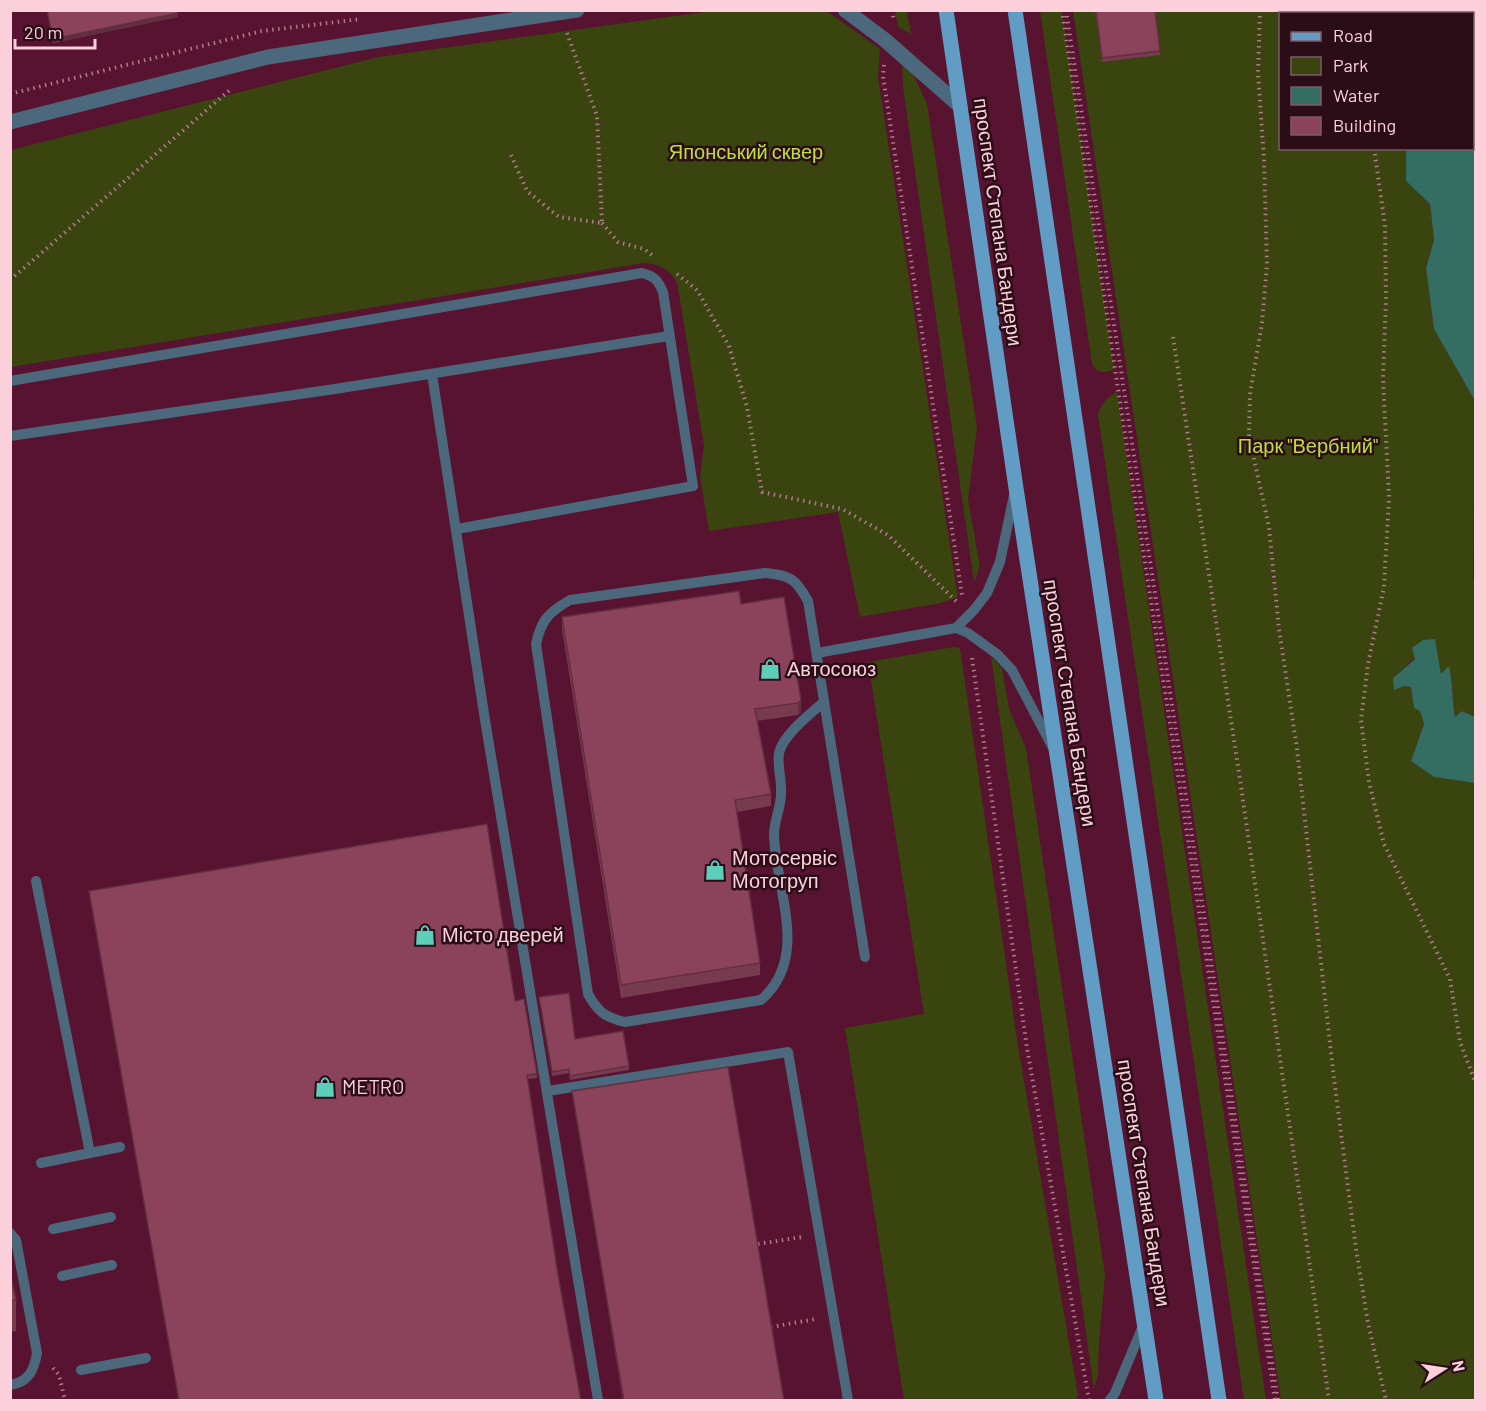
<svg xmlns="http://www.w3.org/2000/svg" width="1486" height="1411" font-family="Barlow,sans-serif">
	<rect width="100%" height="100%" fill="#57132f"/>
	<path fill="#3a440f" d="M 719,10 L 827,11 L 880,49 L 878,77 L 958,597 L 941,603 L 860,617 L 838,512 L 709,531 L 700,477 L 704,446 L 677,282 C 669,269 659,264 644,263 L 11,367 L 11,150 L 378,57 Z
		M 895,11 L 907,11 L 911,34 L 898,27 Z
		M 1040,11 L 1062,11 L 1114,370 C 1104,373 1098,374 1092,364 Z
		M 1073,11 L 1374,11 L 1373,14 L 1280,14 L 1280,148 L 1406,149 L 1406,181 L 1430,204 L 1434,240 L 1426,268 L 1434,329 L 1475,401 L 1473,579 L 1476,585 L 1475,717 L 1462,711 L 1455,717 C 1452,700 1454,683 1449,667 L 1441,675 L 1435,639 L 1393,678 L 1404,686 L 1411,687 L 1414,708 L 1420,710 L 1424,724 L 1411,761 L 1434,777 L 1475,783 L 1475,1400 L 1281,1400 Z
		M 902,64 L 914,76 L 927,104 L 977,427 L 968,499 L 979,561 L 979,569 L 974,582 L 903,87 Z
		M 1117,392 L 1266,1400 L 1244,1400 L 1098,415 C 1102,403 1106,398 1117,392 Z
		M 954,647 L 960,648 L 1018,1046 L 1078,1395 L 1076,1400 L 904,1400 L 845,1028 L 924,1014 L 868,662 Z
		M 991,656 L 1002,668 L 1009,709 L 1026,748 L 1105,1275 L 1099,1342 L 1098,1374 L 1094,1390 Z"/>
	<path fill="#346d62" d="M 1374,11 L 1475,11 L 1475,401 L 1434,329 L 1426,268 L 1434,240 L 1430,204 L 1406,181 L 1406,149 L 1472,148 L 1472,14 L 1373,13 Z
		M 1435,639 L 1441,674 L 1449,666 C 1453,683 1452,699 1455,717 L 1462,711 L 1475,717 L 1475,783 L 1434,777 L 1411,761 L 1424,724 L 1420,711 L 1414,708 L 1411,687 L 1404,686 L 1394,690 L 1393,678 L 1415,659 L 1412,648 L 1423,640 Z"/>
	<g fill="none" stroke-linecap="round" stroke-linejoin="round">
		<path stroke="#b17a8d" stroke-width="4" stroke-dasharray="1.5 4.5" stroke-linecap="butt" d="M 892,10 L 894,21
			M 1062,10 L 1116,376 L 1275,1400
			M 1066,10 L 1278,1400
			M 1260,10 L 1258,73 L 1264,159 L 1267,265 L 1262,323 L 1250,394 L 1249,437 L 1269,527 L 1279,629 L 1297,749 L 1334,1079 L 1356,1249 L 1368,1323 L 1386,1400
			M 1289,10 L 1290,14
			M 884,65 L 883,76 L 962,595
			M 10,94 L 262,31 L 361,19
			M 1374,148 L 1385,225 L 1386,298 L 1383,378 L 1389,498 L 1384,587 L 1368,664 L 1361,720 L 1369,782 L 1384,844 L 1450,979 L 1460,1042 L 1476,1084
			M 511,155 L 527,191 L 559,217 L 602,223 L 597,116 L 567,33
			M 602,223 L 618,242 L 644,249 L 652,255
			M 677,274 L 697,290 L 729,346 L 747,407 L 762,492 L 842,509 L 888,535 L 958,603
			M 10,280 L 231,89
			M 1173,337 L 1242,793 L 1329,1400
			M 972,658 L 1027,1048 L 1089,1400
			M 758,1244 L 802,1237
			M 771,1327 L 816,1319
			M 53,1368 L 59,1375 L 65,1400"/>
		<path stroke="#4b687c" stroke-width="10" d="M 432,374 L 485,720 L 598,1400
			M 10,381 L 642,273 C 654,276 658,280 663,292 L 693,486 L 457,529
			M 10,436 L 335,389 L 669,336
			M 956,628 L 968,633 L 997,654 L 1012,670 L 1053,748
			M 817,653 L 956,628 L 974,610 L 987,593 L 1000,562 L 1014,495
			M 824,702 C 811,713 783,735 779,753 C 777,765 782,781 781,794 C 781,807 774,821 774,834 C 775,890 811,956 761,1000 L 625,1022 C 605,1017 598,1012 588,994 L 536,644 C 541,620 549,612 570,600 L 765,573 C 790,575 796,579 808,601 L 865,957
			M 36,881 L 90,1153 L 41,1163
			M 548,1091 L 788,1052 L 848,1400
			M 90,1153 L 120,1147
			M 53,1229 L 111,1217
			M 10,1233 L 16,1240 L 37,1353 C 34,1370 29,1382 10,1385
			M 62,1276 L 112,1265
			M 81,1370 L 146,1358
			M 1110,1400 L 1115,1393 L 1143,1326"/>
		<path stroke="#4b687c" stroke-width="15" d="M 845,10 L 885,40 L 959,105
			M 10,122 L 268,57 L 577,10"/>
		<path stroke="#619cc5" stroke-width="15" d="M 946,10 L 1016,488 L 1156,1400
			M 1015,10 L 1219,1400"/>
	</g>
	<path fill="#783a4f" d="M 47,10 L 181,10 L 178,11 L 178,17 L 53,43 Z
		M 1095,10 L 1155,10 L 1160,55 L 1102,62 Z
		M 784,597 L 801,712 L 798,715 L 757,721 L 771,794 L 771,806 L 737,812 L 760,963 L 760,975 L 621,998 L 562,629 L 562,617 L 741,604 Z
		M 89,891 L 515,1001 L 537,1074 L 537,1078 L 527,1079 L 558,1275 L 581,1401 L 179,1401 Z
		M 539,997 L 575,1039 L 629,1066 L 629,1070 L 570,1080 L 569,1073 L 552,1076 Z
		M 572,1091 L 784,1401 L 623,1401 Z
		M 10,1273 L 16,1300 L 16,1331 L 10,1332 Z"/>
	<path fill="#612f40" d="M 178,13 L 178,17 L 53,43 L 53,39 Z
		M 801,700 L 801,712 L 798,715 L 798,703 Z"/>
	<path fill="#8b435c" stroke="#612f40" stroke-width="1.5" d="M 47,10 L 178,10 L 178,13 L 53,39 Z
		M 1096,10 L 1155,10 L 1160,51 L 1102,58 Z
		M 739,591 L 741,604 L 784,597 L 801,700 L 798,703 L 755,709 L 771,794 L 735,800 L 760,963 L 621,985 L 562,617 Z
		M 487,824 L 515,1001 L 524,999 L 537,1074 L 527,1075 L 558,1275 L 581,1401 L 179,1401 L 89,891 Z
		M 569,993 L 575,1039 L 623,1031 L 629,1066 L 570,1076 L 569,1069 L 552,1072 L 539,997 Z
		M 728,1067 L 784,1401 L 624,1401 L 572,1091 Z
		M 10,1273 L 16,1300 L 10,1301 Z"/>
	<defs>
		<g id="shop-bare" transform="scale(1.62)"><path d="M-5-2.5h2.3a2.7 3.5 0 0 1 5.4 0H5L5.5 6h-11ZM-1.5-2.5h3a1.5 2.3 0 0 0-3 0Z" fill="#5cceba" stroke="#2b0d18" stroke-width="2.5" paint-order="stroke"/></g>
	</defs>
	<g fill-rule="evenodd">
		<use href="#shop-bare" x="770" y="669"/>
		<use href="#shop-bare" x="715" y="870"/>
		<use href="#shop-bare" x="425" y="935"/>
		<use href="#shop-bare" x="325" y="1087"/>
	</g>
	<g text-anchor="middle" stroke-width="5" stroke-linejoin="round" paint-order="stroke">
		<g font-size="20" fill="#c0df35" stroke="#2b0d18">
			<text x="746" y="159">Японський сквер</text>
			<text x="1308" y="453">Парк "Вербний"</text>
		</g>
		<g font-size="20" fill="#fbd0db" stroke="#2b0d18">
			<text transform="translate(998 222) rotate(82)" y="7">проспект Степана Бандери</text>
			<text transform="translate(1070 703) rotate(81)" y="7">проспект Степана Бандери</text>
			<text transform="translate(1144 1183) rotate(81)" y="7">проспект Степана Бандери</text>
		</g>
		<g font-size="20" fill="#fbd0db" stroke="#2b0d18" text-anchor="start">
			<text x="787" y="676">Автосоюз</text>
			<text x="732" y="865">Мотосервіс<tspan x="732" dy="23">Мотогруп</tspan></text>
			<text x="442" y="942">Місто дверей</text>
			<text x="342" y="1094">METRO</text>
		</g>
	</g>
	<rect width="1486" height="1411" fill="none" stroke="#fbd0db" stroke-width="24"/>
	<rect x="1279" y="12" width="195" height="138" fill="#2b0d18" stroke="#7e5b66" stroke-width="1.5"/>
	<rect x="1291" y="32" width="30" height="9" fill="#619cc5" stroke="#7e5b66" stroke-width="1.5"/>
	<text x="1333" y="42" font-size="18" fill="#fbd0db">Road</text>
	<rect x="1291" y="57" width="30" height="18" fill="#3a440f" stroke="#7e5b66" stroke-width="1.5"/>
	<text x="1333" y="72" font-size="18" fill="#fbd0db">Park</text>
	<rect x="1291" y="87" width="30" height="18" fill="#346d62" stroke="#7e5b66" stroke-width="1.5"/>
	<text x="1333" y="102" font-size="18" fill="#fbd0db">Water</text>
	<rect x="1291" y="117" width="30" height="18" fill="#8b435c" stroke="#7e5b66" stroke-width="1.5"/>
	<text x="1333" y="132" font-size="18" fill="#fbd0db">Building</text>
	<g transform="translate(1444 1369) rotate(78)" stroke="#2b0d18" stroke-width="4.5" paint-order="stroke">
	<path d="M0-4.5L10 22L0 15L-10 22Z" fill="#fbd0db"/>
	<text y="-9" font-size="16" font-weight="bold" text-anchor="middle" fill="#fbd0db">N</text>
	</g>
	<path d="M15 39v9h80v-9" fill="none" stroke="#fbd0db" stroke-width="3"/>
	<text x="24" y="39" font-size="18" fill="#fbd0db" stroke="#2b0d18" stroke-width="4.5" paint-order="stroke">20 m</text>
</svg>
